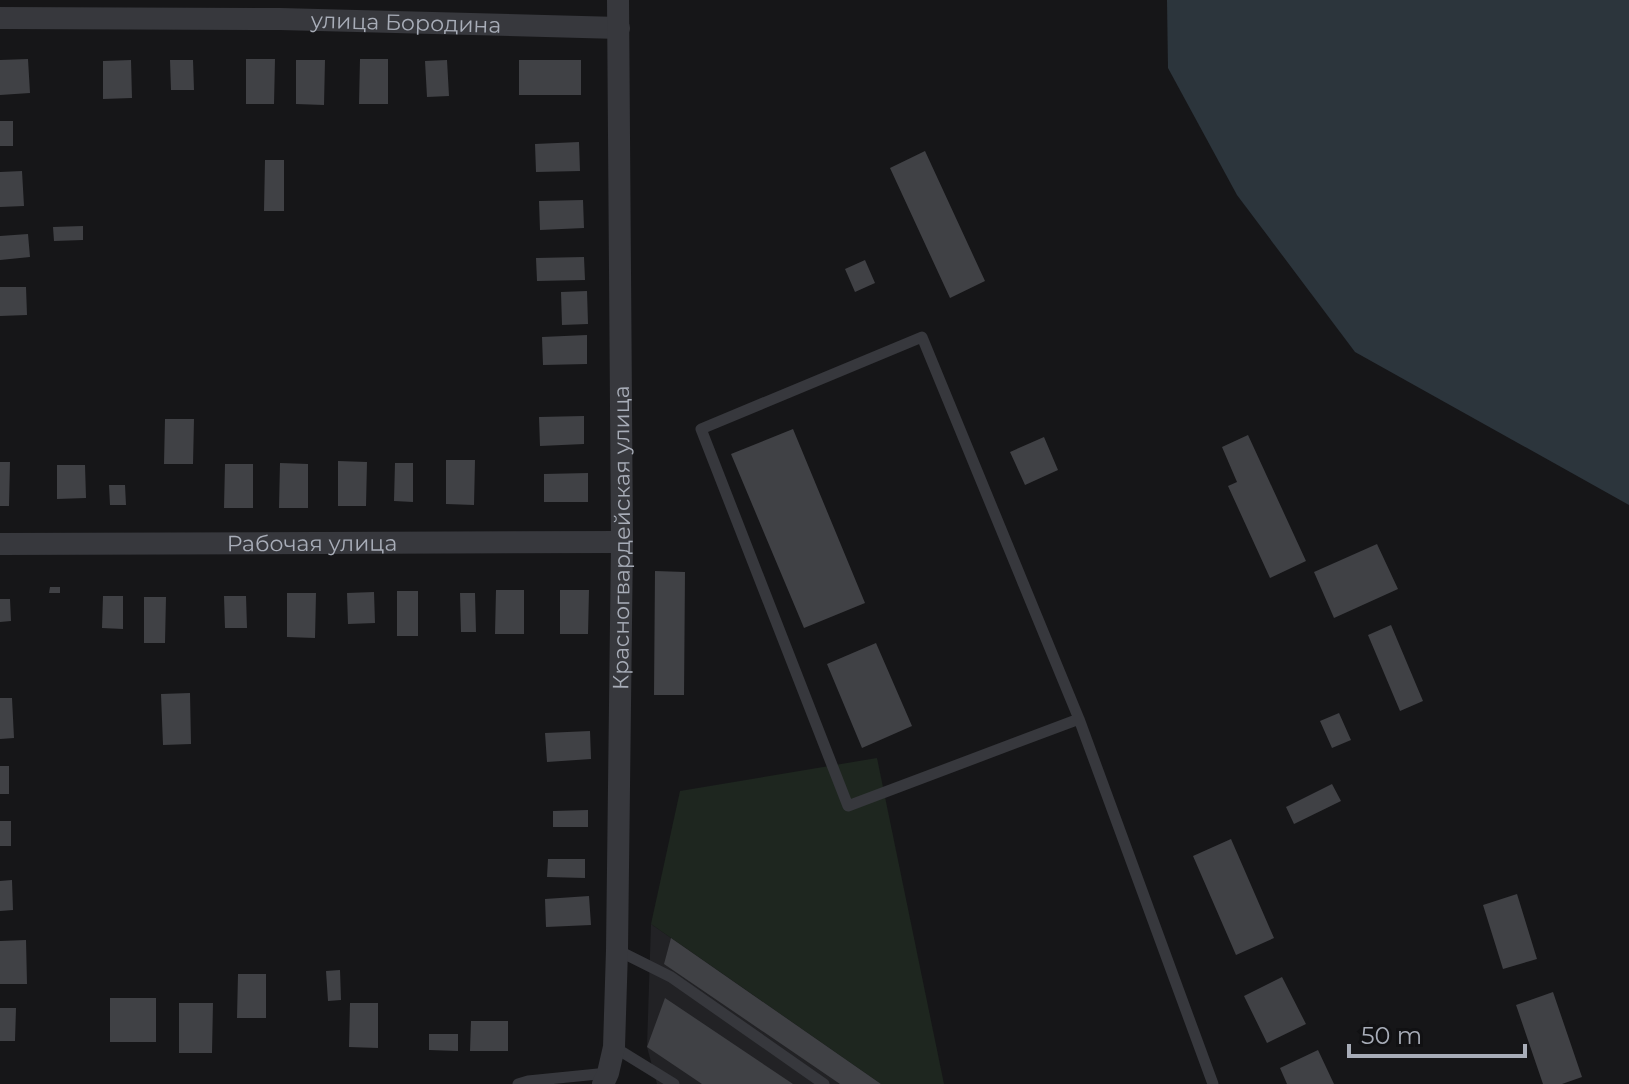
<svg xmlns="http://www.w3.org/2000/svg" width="1629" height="1084" font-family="Montserrat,sans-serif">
	<rect width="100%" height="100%" fill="#161618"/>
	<path fill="#222225" d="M 651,924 L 881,1084 L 657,1084 L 647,1047 Z"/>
	<path fill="#1e261f" d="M 877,758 L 944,1084 L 881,1084 L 651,924 L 680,791 Z"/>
	<path fill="#2c353c" d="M 1167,0 L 1629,0 L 1629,505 L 1355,352 L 1237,195 L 1168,68 Z"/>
	<path fill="#404145" d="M 28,59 L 30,93 L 0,95 L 0,60 Z
		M 246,59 L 275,59 L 274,104 L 246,104 Z
		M 360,59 L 388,59 L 388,104 L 359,104 Z
		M 131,60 L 132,98 L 103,99 L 103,61 Z
		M 170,60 L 193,60 L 194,90 L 171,90 Z
		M 296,60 L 325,60 L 324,105 L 296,104 Z
		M 447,60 L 449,96 L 427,97 L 425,61 Z
		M 519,60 L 581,60 L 581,95 L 519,95 Z
		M 0,121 L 13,121 L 13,146 L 0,146 Z
		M 579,142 L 580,171 L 536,172 L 535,144 Z
		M 925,151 L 985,281 L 950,298 L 890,168 Z
		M 265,160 L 284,160 L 284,211 L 264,211 Z
		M 22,171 L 24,206 L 0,207 L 0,172 Z
		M 583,200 L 584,228 L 540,230 L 539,201 Z
		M 83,226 L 83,240 L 54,241 L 53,227 Z
		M 28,234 L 30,257 L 0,260 L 0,236 Z
		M 584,257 L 585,280 L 537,281 L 536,258 Z
		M 865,260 L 875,283 L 855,292 L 845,269 Z
		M 0,287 L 26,287 L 27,315 L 0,316 Z
		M 587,291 L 588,324 L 562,325 L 561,292 Z
		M 587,335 L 587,364 L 543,365 L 542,337 Z
		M 584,416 L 584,444 L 540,446 L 539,417 Z
		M 165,419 L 194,419 L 193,464 L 164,464 Z
		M 793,429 L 865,603 L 804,628 L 731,454 Z
		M 1248,435 L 1306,561 L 1270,578 L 1228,486 L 1237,482 L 1222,447 Z
		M 1044,437 L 1058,470 L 1025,485 L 1010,452 Z
		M 446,460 L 475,460 L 474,505 L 446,504 Z
		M 338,461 L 367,462 L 366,506 L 338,506 Z
		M 0,462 L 10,462 L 9,506 L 0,506 Z
		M 280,463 L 308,464 L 308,508 L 279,508 Z
		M 395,463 L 413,463 L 413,502 L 394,501 Z
		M 225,464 L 253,464 L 253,508 L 224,508 Z
		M 57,465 L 85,465 L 86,498 L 57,499 Z
		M 588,473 L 588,502 L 544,502 L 544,474 Z
		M 109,485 L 125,485 L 126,505 L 110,505 Z
		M 1377,544 L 1398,589 L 1334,618 L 1314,572 Z
		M 655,571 L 685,572 L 684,695 L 654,695 Z
		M 50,587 L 60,587 L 60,593 L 49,593 Z
		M 496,590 L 524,590 L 524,634 L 495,634 Z
		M 560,590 L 589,590 L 588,634 L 560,634 Z
		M 397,591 L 418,591 L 418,636 L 397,636 Z
		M 374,592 L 375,623 L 348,624 L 347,593 Z
		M 287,593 L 316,593 L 315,638 L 287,637 Z
		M 460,593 L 475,593 L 476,632 L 461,632 Z
		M 103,596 L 123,596 L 123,629 L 102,628 Z
		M 224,596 L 246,596 L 247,628 L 225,628 Z
		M 144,597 L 166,597 L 165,643 L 144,643 Z
		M 0,599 L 10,599 L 11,621 L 0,622 Z
		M 1391,625 L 1423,701 L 1400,711 L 1368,635 Z
		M 876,643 L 912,726 L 862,748 L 827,664 Z
		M 190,693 L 191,744 L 163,745 L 161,694 Z
		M 0,698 L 12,698 L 14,738 L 0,739 Z
		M 1339,713 L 1351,740 L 1332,748 L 1320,721 Z
		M 590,731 L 591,759 L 547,762 L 545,733 Z
		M 0,766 L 9,766 L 9,794 L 0,794 Z
		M 1332,784 L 1341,801 L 1294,824 L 1286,807 Z
		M 588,810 L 588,827 L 553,827 L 553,811 Z
		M 0,821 L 11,821 L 11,846 L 0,846 Z
		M 1231,839 L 1274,938 L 1236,955 L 1193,856 Z
		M 548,859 L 585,859 L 585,878 L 547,877 Z
		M 12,880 L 13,910 L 0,911 L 0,881 Z
		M 1517,894 L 1537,959 L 1503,969 L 1483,905 Z
		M 589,896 L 591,925 L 546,927 L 545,899 Z
		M 671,938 L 881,1084 L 840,1084 L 664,964 Z
		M 26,940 L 27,984 L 0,984 L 0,941 Z
		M 340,970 L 341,1000 L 328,1001 L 326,971 Z
		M 238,974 L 266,974 L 266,1018 L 237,1018 Z
		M 1282,977 L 1306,1024 L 1267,1043 L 1244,996 Z
		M 1553,992 L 1582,1077 L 1562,1084 L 1543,1084 L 1516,1005 Z
		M 110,998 L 156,998 L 156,1042 L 110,1042 Z
		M 665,998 L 793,1084 L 702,1084 L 647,1047 Z
		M 179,1003 L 213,1003 L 212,1053 L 179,1053 Z
		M 350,1003 L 378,1003 L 378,1048 L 349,1047 Z
		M 0,1008 L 16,1008 L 15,1041 L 0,1041 Z
		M 471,1021 L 508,1021 L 508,1051 L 470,1051 Z
		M 429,1034 L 458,1034 L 458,1051 L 429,1050 Z
		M 1318,1050 L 1334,1084 L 1287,1084 L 1280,1068 Z"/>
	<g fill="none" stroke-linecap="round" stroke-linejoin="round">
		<path stroke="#37383d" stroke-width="11" d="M 1079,719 L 848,806 L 701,429 L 922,337 L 1079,719 L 1213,1084
			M 617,950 L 671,977 L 824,1084
			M 614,1047 L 674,1084
			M 518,1084 L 528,1081 L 608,1073 L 608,1075"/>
		<g stroke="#37383d" stroke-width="22">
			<path id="s1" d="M 0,18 L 280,19 L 619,28"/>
			<path id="s2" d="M 0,544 L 622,542"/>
			<path id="s3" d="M 603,1084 L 608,1073 L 614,1047 L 617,950 L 622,542 L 618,0"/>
		</g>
	</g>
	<g text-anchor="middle" stroke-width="7" stroke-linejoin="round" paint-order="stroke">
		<g font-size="22" fill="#a8adb8" stroke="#111113">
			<text dy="8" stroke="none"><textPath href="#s1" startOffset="406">улица Бородина</textPath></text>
			<text dy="8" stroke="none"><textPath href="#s3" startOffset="548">Красногвардейская улица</textPath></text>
			<text dy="8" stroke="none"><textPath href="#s2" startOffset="312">Рабочая улица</textPath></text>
		</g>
	</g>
	<path d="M1349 1044v12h176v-12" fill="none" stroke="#a8adb8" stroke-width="4"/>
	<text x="1361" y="1044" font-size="24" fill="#a8adb8" stroke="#111113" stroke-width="6" paint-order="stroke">50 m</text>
</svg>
